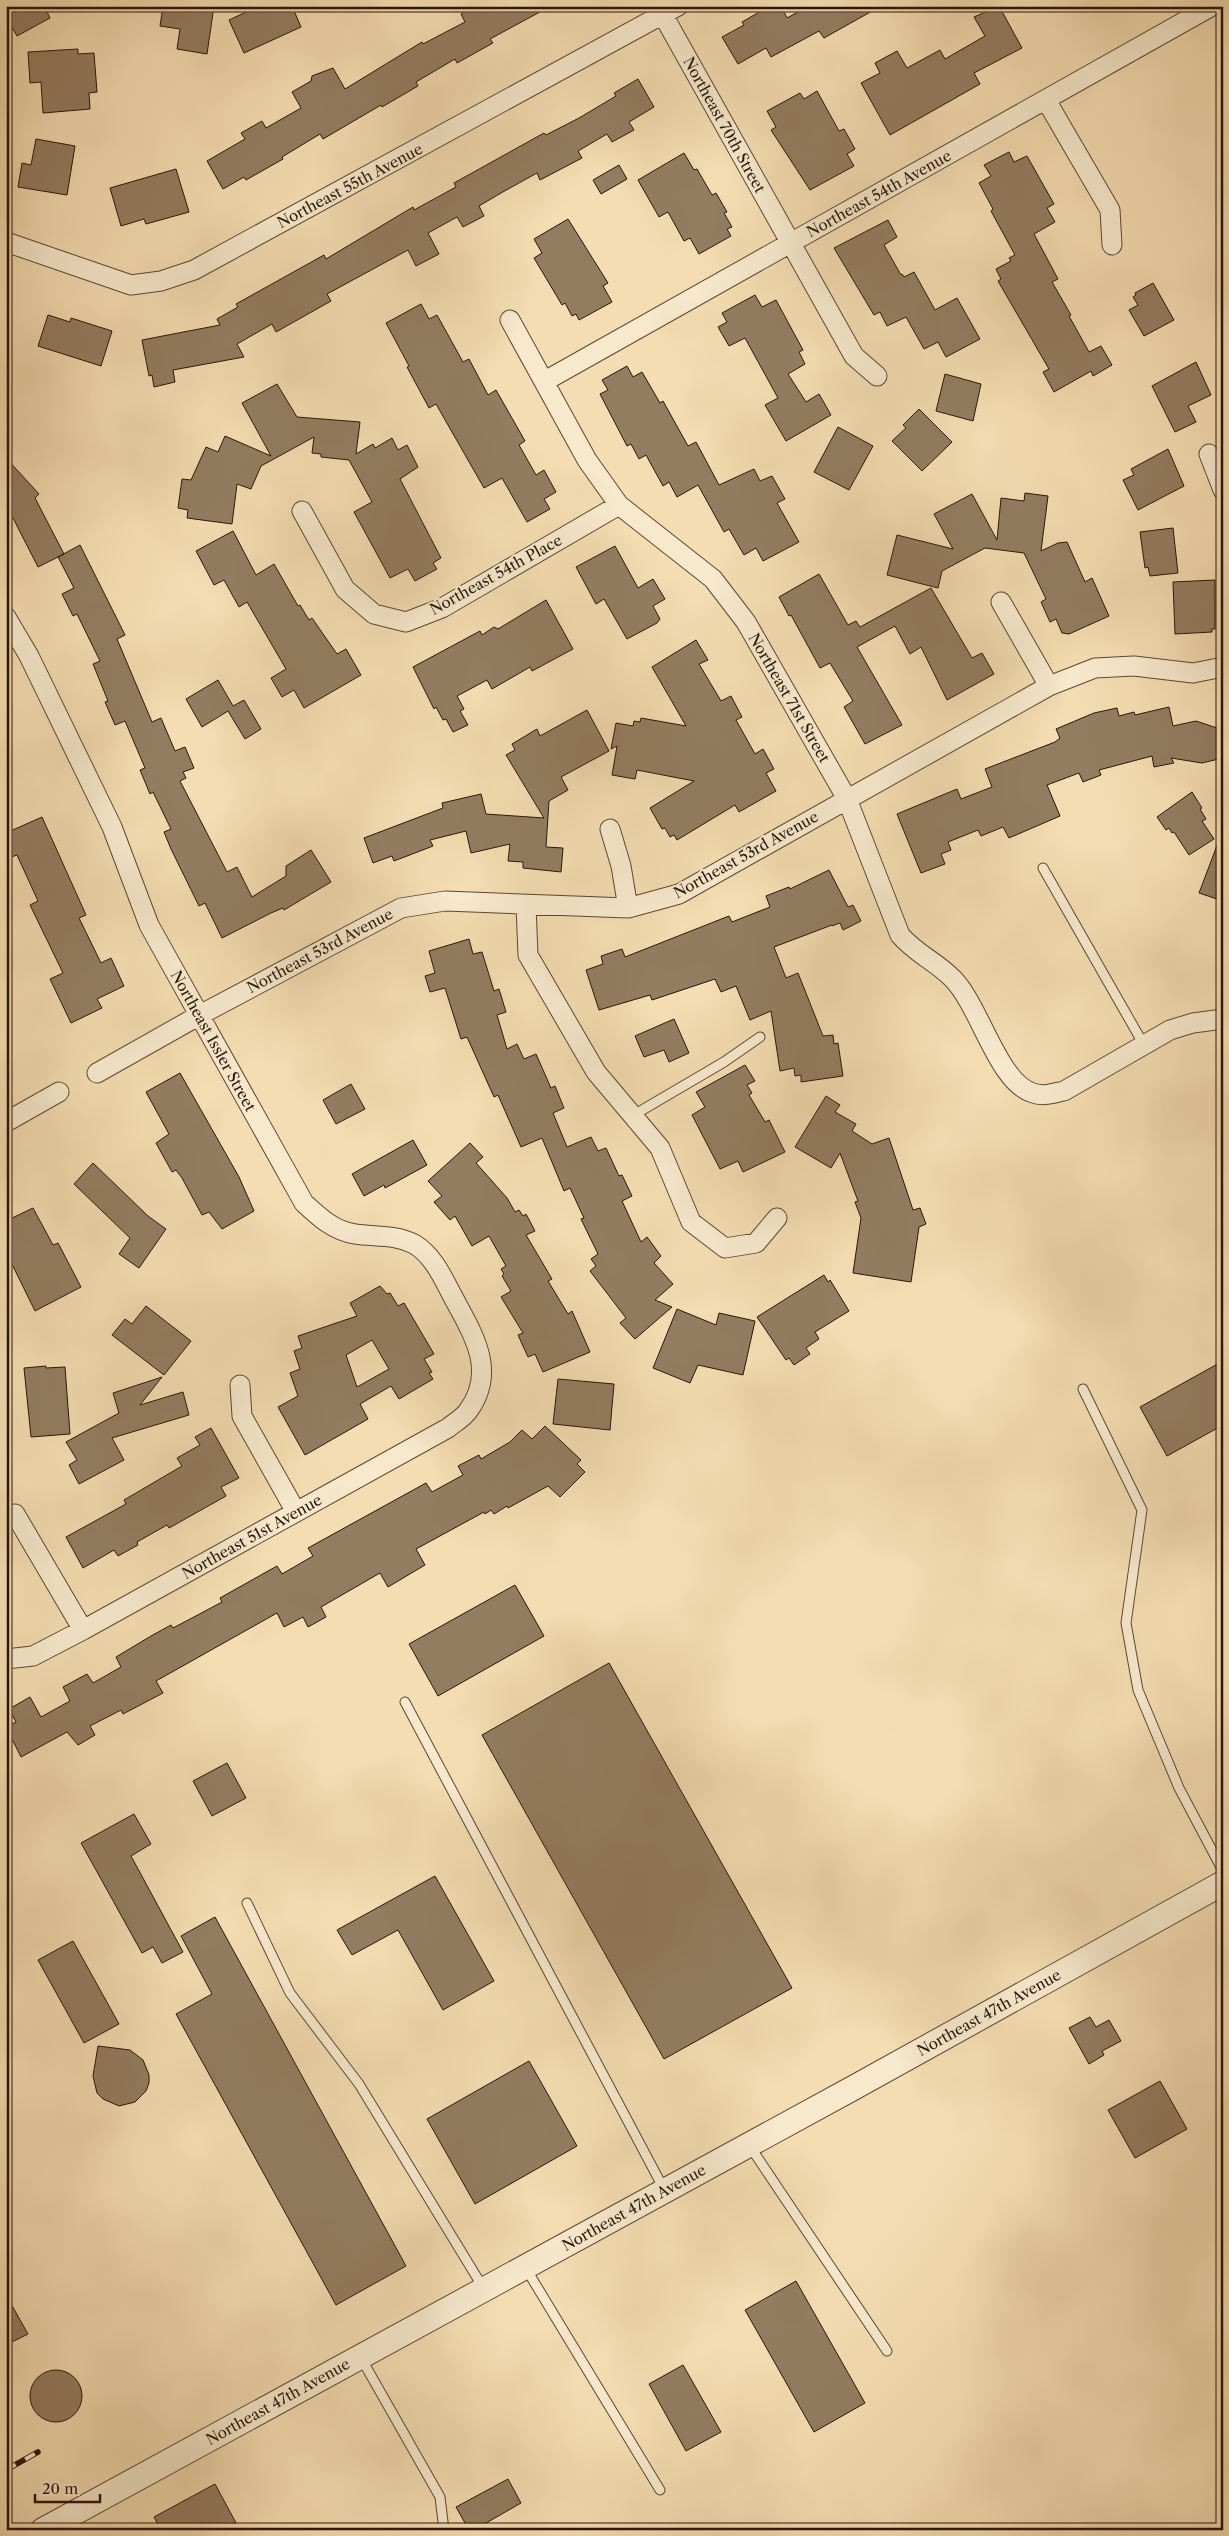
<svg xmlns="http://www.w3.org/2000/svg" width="1229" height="2536" font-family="'Libre Caslon Text',serif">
	<rect width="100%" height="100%" fill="#f4ddb2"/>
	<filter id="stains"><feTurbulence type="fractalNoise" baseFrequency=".004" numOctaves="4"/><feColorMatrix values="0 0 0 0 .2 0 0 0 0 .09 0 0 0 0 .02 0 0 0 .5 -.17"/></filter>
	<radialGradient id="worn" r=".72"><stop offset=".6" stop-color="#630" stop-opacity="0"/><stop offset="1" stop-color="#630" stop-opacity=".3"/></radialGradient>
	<path fill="#937d61" stroke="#2a1509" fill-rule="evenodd" d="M 6,6 L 44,6 L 50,18 L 17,36 L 6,17 Z
		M 163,6 L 214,6 L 207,54 L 177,49 L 180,29 L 160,26 Z
		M 259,6 L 292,6 L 301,27 L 244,53 L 229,20 Z
		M 474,6 L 551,6 L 490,39 L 493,43 L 457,63 L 455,59 L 416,82 L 418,86 L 382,107 L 381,105 L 323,139 L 320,134 L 282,157 L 283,159 L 246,180 L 244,177 L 223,189 L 207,161 L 245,139 L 241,133 L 262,121 L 266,128 L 301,108 L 292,92 L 311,81 L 312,76 L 333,68 L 345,89 L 422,42 L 423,44 L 465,22 L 461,14 Z
		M 770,6 L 781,6 L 787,18 L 809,6 L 881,6 L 824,38 L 819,31 L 771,57 L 766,48 L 738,64 L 722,37 L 744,25 L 742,22 Z
		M 999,6 L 1022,48 L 974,73 L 980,84 L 890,135 L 861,83 L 880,73 L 875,63 L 897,51 L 907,68 L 940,50 L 945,59 L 985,36 L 974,17 Z
		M 78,49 L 78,54 L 94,53 L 97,92 L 89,93 L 90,109 L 43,113 L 41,82 L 30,83 L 28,52 Z
		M 638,79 L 654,107 L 629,122 L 634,130 L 612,142 L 607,134 L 578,151 L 582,158 L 540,180 L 537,173 L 501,193 L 479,206 L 484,216 L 463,227 L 457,217 L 428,233 L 439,254 L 416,266 L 408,250 L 327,294 L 331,301 L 276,332 L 272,324 L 237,344 L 244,357 L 173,370 L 175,382 L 154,387 L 152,375 L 149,376 L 142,340 L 220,325 L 217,319 L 238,307 L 236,304 L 324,255 L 326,259 L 413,207 L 414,210 L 456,187 L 454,183 L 544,133 L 546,135 L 579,118 L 616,96 L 614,93 Z
		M 817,91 L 839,131 L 844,129 L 855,149 L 847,154 L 854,166 L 810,190 L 771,130 L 776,127 L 767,111 L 800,93 L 804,99 Z
		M 36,139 L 75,146 L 67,195 L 18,187 L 22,163 L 31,165 Z
		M 1009,152 L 1014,162 L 1027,156 L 1054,204 L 1047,208 L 1055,222 L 1034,234 L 1058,279 L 1052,282 L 1071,315 L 1069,316 L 1089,352 L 1101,346 L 1112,365 L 1093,376 L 1091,371 L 1054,392 L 1043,372 L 1049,369 L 998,281 L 1001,279 L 996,269 L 1011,261 L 1009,258 L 1015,255 L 991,211 L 993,209 L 979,183 L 991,176 L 984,165 Z
		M 684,153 L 694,170 L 697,169 L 712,195 L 716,193 L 727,212 L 724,213 L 732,227 L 727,229 L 731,236 L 699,254 L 690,238 L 684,241 L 668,212 L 659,217 L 638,180 Z
		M 619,165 L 627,179 L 601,194 L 593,180 Z
		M 176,169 L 189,212 L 146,224 L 144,219 L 121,226 L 110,188 Z
		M 568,219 L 608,283 L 603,286 L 612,302 L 579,320 L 576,314 L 572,316 L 565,303 L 562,305 L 534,258 L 542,253 L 534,239 Z
		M 888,220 L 897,237 L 884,245 L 901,275 L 902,274 L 904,277 L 914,272 L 935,310 L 957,298 L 980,339 L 946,357 L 938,342 L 924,349 L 906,317 L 887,326 L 880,312 L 874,315 L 834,248 Z
		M 1153,283 L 1174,320 L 1144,336 L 1129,310 L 1138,305 L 1133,297 L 1136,295 L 1135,293 Z
		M 755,295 L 762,307 L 776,300 L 803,350 L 799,352 L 805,364 L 788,374 L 806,402 L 819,394 L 831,415 L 786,441 L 765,405 L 778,398 L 745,338 L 729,346 L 718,327 L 727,322 L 722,313 Z
		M 421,304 L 429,319 L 437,315 L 463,362 L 469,359 L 488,395 L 496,390 L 525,441 L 519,445 L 536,475 L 544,470 L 556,492 L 544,499 L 550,509 L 527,522 L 502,478 L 484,488 L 436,404 L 429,408 L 407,367 L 409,366 L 386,323 Z
		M 48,315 L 70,322 L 71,318 L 112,331 L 101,366 L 38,346 Z
		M 1196,362 L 1211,395 L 1188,406 L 1196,422 L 1175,432 L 1152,386 Z
		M 627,366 L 633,377 L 642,372 L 660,403 L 663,401 L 688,446 L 696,442 L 719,485 L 754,469 L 760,481 L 772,476 L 785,499 L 777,503 L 799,542 L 763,561 L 756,548 L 744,555 L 729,529 L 724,532 L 698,485 L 677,497 L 669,482 L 663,486 L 646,455 L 639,459 L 631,444 L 627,446 L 600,394 L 608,390 L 602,380 Z
		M 945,374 L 981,384 L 973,421 L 936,411 Z
		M 277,384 L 297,417 L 360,422 L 356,454 L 373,444 L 375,448 L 392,438 L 398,450 L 407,445 L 418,467 L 400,479 L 441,558 L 433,563 L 437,569 L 415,581 L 408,569 L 390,578 L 354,512 L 372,502 L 349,460 L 321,457 L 321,454 L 312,453 L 314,437 L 261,466 L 251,489 L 237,484 L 232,524 L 187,518 L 188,510 L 178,508 L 182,479 L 191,480 L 206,447 L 218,452 L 225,436 L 271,456 L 242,403 Z
		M 919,409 L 952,442 L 922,471 L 892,441 L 906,428 L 903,425 Z
		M 838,427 L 873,446 L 849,490 L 814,472 Z
		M 1168,449 L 1184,486 L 1138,510 L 1123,480 L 1134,475 L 1131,469 Z
		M 6,458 L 39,494 L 35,498 L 64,554 L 38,567 L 13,518 L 6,511 Z
		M 1025,493 L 1048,496 L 1041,551 L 1058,543 L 1067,542 L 1085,582 L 1092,578 L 1109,616 L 1069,634 L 1062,633 L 1056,619 L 1050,622 L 1041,602 L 1046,599 L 1024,553 L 985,548 L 942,571 L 938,588 L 887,575 L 897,535 L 953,549 L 934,514 L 972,494 L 997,540 L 1001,498 L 1024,501 Z
		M 1173,528 L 1178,573 L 1150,576 L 1148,567 L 1145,568 L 1140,532 Z
		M 233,531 L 256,575 L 274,564 L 298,606 L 300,605 L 309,620 L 312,618 L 337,654 L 346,649 L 361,675 L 304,708 L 294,690 L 282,697 L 271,678 L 286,669 L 247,602 L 239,607 L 224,580 L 214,585 L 196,551 Z
		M 80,545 L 125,635 L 117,639 L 152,722 L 161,718 L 175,751 L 185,747 L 194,768 L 183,772 L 186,778 L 180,781 L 227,872 L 237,867 L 252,897 L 286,876 L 286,866 L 311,850 L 331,882 L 284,910 L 283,908 L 271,913 L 222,938 L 205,903 L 199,906 L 171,849 L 164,832 L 171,829 L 153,792 L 150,794 L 140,770 L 145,768 L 125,721 L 115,725 L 105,702 L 108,701 L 93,664 L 100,661 L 77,614 L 73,616 L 62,594 L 74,588 L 58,557 Z
		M 615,546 L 638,588 L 653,579 L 665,599 L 653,606 L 660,619 L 657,623 L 627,639 L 604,599 L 596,604 L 576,567 Z
		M 819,574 L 848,625 L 856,621 L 860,627 L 931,588 L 972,658 L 982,653 L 994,674 L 947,700 L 921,647 L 910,654 L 895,626 L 857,647 L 902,725 L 865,744 L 844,707 L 853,701 L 830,663 L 820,668 L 791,615 L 789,616 L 779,597 Z
		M 1215,580 L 1215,629 L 1212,629 L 1212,632 L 1175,634 L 1173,582 Z
		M 546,600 L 573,649 L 532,671 L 530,667 L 492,689 L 487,680 L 457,696 L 464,709 L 460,711 L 468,725 L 453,732 L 446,719 L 443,720 L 436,707 L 434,709 L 413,667 L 480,631 L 482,635 L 494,627 L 498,629 Z
		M 696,640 L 708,660 L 699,664 L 721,701 L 731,696 L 742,717 L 736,720 L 755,754 L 763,749 L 774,769 L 766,773 L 776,791 L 739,812 L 735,805 L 677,840 L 674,835 L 670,837 L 665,828 L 662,829 L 650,808 L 694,781 L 637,770 L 635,779 L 612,775 L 617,746 L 611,749 L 616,723 L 633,726 L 634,721 L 640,722 L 641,718 L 686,726 L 652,667 Z
		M 218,680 L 233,706 L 244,700 L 261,729 L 245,739 L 228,711 L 202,727 L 186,699 Z
		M 1169,707 L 1173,726 L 1196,721 L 1223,730 L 1223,758 L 1202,763 L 1171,758 L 1174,763 L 1154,767 L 1152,756 L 1099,770 L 1101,775 L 1083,782 L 1079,773 L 1047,785 L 1060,816 L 1009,838 L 1003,827 L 981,836 L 978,830 L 948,842 L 951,850 L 941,854 L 945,864 L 921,873 L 897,814 L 957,789 L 961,799 L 992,787 L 985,769 L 1055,742 L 1060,738 L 1056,729 L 1094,713 L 1117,708 L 1119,716 L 1134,712 L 1135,715 Z
		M 587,710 L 609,751 L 561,777 L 568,790 L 549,801 L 546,847 L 563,848 L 561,872 L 523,868 L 523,862 L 508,861 L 510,844 L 471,853 L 466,831 L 430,840 L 433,846 L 394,861 L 392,856 L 373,863 L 364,838 L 443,808 L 442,803 L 481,794 L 486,814 L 544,818 L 506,755 L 515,750 L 512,744 L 537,729 L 540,736 Z
		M 1192,792 L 1202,808 L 1200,809 L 1206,819 L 1202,821 L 1214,839 L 1189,855 L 1174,832 L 1172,833 L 1169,828 L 1166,830 L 1157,817 Z
		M 42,817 L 86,915 L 79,918 L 101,963 L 111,958 L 124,986 L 97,999 L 102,1008 L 71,1023 L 50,979 L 63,973 L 30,905 L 38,901 L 17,855 L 6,859 L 6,833 Z
		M 1221,835 L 1223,835 L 1223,901 L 1199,893 Z
		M 829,870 L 848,907 L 853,905 L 861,921 L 843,930 L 840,923 L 832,926 L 832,925 L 774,947 L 786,978 L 798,973 L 823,1036 L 833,1035 L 834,1044 L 838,1043 L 843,1076 L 801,1082 L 801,1075 L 795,1076 L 794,1068 L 780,1071 L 771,1011 L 750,1020 L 736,986 L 721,992 L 715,979 L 652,1000 L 650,995 L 599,1010 L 586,970 L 603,964 L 601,956 L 622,949 L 625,957 L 729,916 L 732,922 L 770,907 L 766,896 L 789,887 L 790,889 Z
		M 469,939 L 473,954 L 482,952 L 494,991 L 499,989 L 506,1012 L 497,1015 L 507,1049 L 517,1044 L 524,1059 L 536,1054 L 551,1088 L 555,1086 L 564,1108 L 553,1113 L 567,1147 L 591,1137 L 598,1151 L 606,1148 L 619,1176 L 622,1175 L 632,1196 L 622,1201 L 641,1242 L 647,1237 L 661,1256 L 654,1263 L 673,1284 L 655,1300 L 672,1307 L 635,1339 L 620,1323 L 626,1318 L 590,1271 L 596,1266 L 591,1259 L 598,1254 L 581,1219 L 584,1218 L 570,1188 L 564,1191 L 542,1138 L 521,1147 L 498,1095 L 494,1097 L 467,1037 L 461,1039 L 445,988 L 430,992 L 425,976 L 435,973 L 429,951 Z
		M 674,1019 L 689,1053 L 669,1062 L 664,1050 L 644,1057 L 635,1036 Z
		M 745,1065 L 755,1081 L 747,1085 L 752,1093 L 749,1095 L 765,1122 L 769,1120 L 785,1152 L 743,1172 L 738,1161 L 720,1169 L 692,1115 L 705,1107 L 696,1092 Z
		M 180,1073 L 239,1177 L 254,1211 L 222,1229 L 209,1212 L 202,1215 L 182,1178 L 176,1170 L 172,1172 L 156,1143 L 169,1134 L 146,1092 Z
		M 351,1084 L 365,1109 L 336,1124 L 323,1100 Z
		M 826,1096 L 840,1105 L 835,1112 L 856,1124 L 852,1131 L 872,1144 L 889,1138 L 913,1210 L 920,1208 L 926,1224 L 919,1227 L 911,1282 L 853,1273 L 861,1218 L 855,1202 L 858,1201 L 840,1153 L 831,1168 L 795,1147 Z
		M 413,1140 L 427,1165 L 385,1188 L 384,1185 L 364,1196 L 352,1174 Z
		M 470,1143 L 483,1157 L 476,1163 L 507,1198 L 515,1212 L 519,1210 L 523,1216 L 526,1214 L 535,1231 L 526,1235 L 552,1279 L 548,1281 L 568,1314 L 572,1311 L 590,1352 L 543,1372 L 535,1354 L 528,1357 L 518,1335 L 523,1333 L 501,1297 L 511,1291 L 502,1276 L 504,1274 L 501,1269 L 506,1266 L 489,1236 L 472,1246 L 455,1216 L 450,1220 L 434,1202 L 442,1196 L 428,1181 Z
		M 93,1163 L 148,1216 L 166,1229 L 139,1268 L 119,1254 L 130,1238 L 74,1184 Z
		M 33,1208 L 53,1245 L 58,1243 L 81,1287 L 35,1311 L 6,1252 L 6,1221 Z
		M 824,1275 L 828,1282 L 830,1280 L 849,1311 L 815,1332 L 819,1339 L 806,1348 L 810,1354 L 794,1365 L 789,1358 L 786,1360 L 757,1317 Z
		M 380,1286 L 387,1294 L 390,1293 L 398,1306 L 404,1303 L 434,1354 L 424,1359 L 432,1372 L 429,1373 L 433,1379 L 399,1399 L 391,1386 L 360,1404 L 368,1419 L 305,1455 L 278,1407 L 298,1396 L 290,1373 L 300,1369 L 294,1351 L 302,1348 L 298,1336 L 357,1316 L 350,1303 ZM 372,1340 L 389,1369 L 357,1387 L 346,1355 Z
		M 146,1306 L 191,1341 L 164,1375 L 112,1335 L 125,1319 L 132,1324 Z
		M 677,1309 L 716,1325 L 719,1313 L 755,1321 L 743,1375 L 698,1365 L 690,1383 L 653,1368 Z
		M 1223,1361 L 1223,1425 L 1167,1456 L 1140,1407 Z
		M 46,1366 L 46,1368 L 65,1367 L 70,1434 L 31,1437 L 24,1368 Z
		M 162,1377 L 140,1405 L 183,1392 L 189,1415 L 112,1438 L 124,1460 L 79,1484 L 69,1465 L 77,1460 L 66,1442 L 119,1413 L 113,1393 Z
		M 558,1379 L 614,1384 L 610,1430 L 553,1424 Z
		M 545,1426 L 581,1460 L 577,1464 L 585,1472 L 560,1497 L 548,1486 L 508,1508 L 507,1506 L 494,1514 L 491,1510 L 485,1514 L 484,1512 L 416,1549 L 425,1565 L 388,1587 L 380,1573 L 321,1607 L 326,1617 L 308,1627 L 303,1617 L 284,1627 L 277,1613 L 156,1681 L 163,1693 L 123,1714 L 121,1710 L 90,1726 L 95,1735 L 78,1745 L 67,1732 L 21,1757 L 6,1727 L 16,1722 L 9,1709 L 30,1697 L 41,1717 L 70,1701 L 63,1687 L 87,1674 L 93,1683 L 121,1667 L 116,1657 L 151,1636 L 171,1625 L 173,1628 L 192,1618 L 222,1602 L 220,1598 L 277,1566 L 282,1574 L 313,1556 L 308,1548 L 426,1483 L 432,1492 L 463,1475 L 458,1466 L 479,1455 L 481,1459 L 510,1442 L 522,1430 L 532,1439 Z
		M 211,1428 L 239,1478 L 221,1487 L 226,1496 L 169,1528 L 167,1525 L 137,1542 L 138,1545 L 118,1556 L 114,1550 L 83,1568 L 66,1537 L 126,1504 L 124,1500 L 182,1466 L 177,1458 L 200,1445 L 195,1437 Z
		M 515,1585 L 544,1636 L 438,1696 L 409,1644 Z
		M 609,1663 L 792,1988 L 664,2059 L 482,1735 Z
		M 227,1763 L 246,1798 L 212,1816 L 193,1781 Z
		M 134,1814 L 151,1844 L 131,1856 L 183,1952 L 162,1963 L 153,1947 L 142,1953 L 81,1843 Z
		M 435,1876 L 494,1981 L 443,2010 L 398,1930 L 352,1955 L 337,1930 Z
		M 215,1917 L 406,2266 L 336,2305 L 176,2014 L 212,1994 L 181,1936 Z
		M 73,1941 L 119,2024 L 84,2043 L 38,1960 Z
		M 1090,2017 L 1096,2027 L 1109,2020 L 1121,2041 L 1102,2051 L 1104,2055 L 1089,2064 L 1069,2028 Z
		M 98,2046 L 130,2050 L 143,2060 L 149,2075 L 149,2083 L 146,2091 L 135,2102 L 119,2106 L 103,2099 L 97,2093 L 93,2076 Z
		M 529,2061 L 577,2146 L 475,2204 L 427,2119 Z
		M 1160,2081 L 1187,2129 L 1135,2158 L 1108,2110 Z
		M 796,2281 L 865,2403 L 814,2432 L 745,2310 Z
		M 6,2295 L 28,2334 L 6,2345 Z
		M 683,2365 L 721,2432 L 686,2451 L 649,2384 Z
		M30 2396a26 26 0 1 1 52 0a26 26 0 1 1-52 0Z
		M 508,2479 L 521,2503 L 474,2530 L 469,2530 L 456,2507 Z
		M 215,2484 L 236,2523 L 223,2530 L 161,2530 L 154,2517 Z"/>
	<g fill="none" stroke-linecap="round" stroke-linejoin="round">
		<g stroke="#5c4733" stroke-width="11">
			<path id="service" d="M 1043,868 L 1144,1045
				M 632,1116 L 724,1062 L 760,1037
				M 1083,1389 L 1142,1510 L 1126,1623 L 1138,1690 L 1179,1788 L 1223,1871
				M 405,1702 L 665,2191
				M 247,1903 L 290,1993 L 359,2084 L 484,2289
				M 749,2145 L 887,2351
				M 525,2267 L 660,2490
				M 361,2358 L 440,2497 L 444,2530"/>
		</g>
		<g stroke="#5c4733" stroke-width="21">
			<path id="minor" d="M 658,6 L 854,356 L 877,376
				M 1046,100 L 1110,210 L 1112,245
				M 6,242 L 131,285 L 161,281 L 194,270 L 678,6
				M 510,320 L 587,460 L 619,505 L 713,579 L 746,622 L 847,799 L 900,935 C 916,954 937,962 953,979 C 980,1006 998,1083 1033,1093 C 1044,1097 1053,1093 1064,1091 L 1170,1030 L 1193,1023 L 1223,1019
				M 545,381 L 1212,6
				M 1209,454 L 1223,490
				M 302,511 L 345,589 L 374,614 L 406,622 L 442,608 L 619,505
				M 1001,602 L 1049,686
				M 6,617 L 29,656 L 112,827 L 149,925 L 304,1203 C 319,1217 334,1231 355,1234 C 375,1237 395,1234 414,1244 C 433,1255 443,1278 452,1295 C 472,1333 498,1370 468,1411 C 463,1418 454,1423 448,1428 L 83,1630 L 33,1656 L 6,1659
				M 610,829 L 621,866 L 628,908
				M 526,905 L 528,955 L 596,1072 L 660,1148 L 691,1222 L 725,1248 L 756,1243 L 777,1218
				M 97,1073 L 198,1016 L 401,908 L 445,901 L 628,908 L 679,894 L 1049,686 L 1095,668 L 1134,666 L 1193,673 L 1223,667
				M 6,1122 L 59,1092
				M 240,1385 L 242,1416 L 296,1512
				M 15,1514 L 83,1630"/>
		</g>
		<g stroke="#5c4733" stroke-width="26">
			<path id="tertiary" d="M 43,2530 L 855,2087 L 1223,1883"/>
		</g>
		<use href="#service" stroke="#f8e9cd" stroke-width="9"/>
		<use href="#minor" stroke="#f8e9cd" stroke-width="19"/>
		<use href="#tertiary" stroke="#f8e9cd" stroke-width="24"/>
		<g stroke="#2a1509" stroke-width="5.5">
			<path id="rail" d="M 6,2470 L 38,2452"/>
		</g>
		<use href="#rail" stroke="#f8e9cd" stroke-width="4" stroke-dasharray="11" stroke-linecap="butt"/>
	</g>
	<g text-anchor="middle" stroke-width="4" stroke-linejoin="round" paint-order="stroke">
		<g font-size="15" fill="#2a1509" stroke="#f8e9cd">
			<text transform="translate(724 125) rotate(61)" y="5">Northeast 70th Street</text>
			<text transform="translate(350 186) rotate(-28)" y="5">Northeast 55th Avenue</text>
			<text transform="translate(879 194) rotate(-29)" y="5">Northeast 54th Avenue</text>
			<text transform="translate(496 575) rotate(-29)" y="5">Northeast 54th Place</text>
			<text transform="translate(789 698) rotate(60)" y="5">Northeast 71st Street</text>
			<text transform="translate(746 855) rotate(-29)" y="5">Northeast 53rd Avenue</text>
			<text transform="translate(320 951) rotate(-28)" y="5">Northeast 53rd Avenue</text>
			<text transform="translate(213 1041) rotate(61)" y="5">Northeast Issler Street</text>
			<text transform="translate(252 1537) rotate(-29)" y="5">Northeast 51st Avenue</text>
			<text transform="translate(989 2013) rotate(-29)" y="5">Northeast 47th Avenue</text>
			<text transform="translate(634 2208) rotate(-29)" y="5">Northeast 47th Avenue</text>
			<text transform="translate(278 2402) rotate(-29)" y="5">Northeast 47th Avenue</text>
		</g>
	</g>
	<rect width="1229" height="2536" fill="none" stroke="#f4ddb2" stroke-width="25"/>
	<rect x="8" y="8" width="1214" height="2521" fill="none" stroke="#2a1509" stroke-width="2.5"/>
	<rect x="12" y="12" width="1204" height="2511" fill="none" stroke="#2a1509"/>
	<path d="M35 2494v8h65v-8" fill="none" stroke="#2a1509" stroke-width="2.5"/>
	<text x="42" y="2494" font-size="15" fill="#2a1509" stroke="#f8e9cd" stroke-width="4" paint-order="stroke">20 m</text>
	<rect width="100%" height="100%" filter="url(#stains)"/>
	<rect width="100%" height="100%" fill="url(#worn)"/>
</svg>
